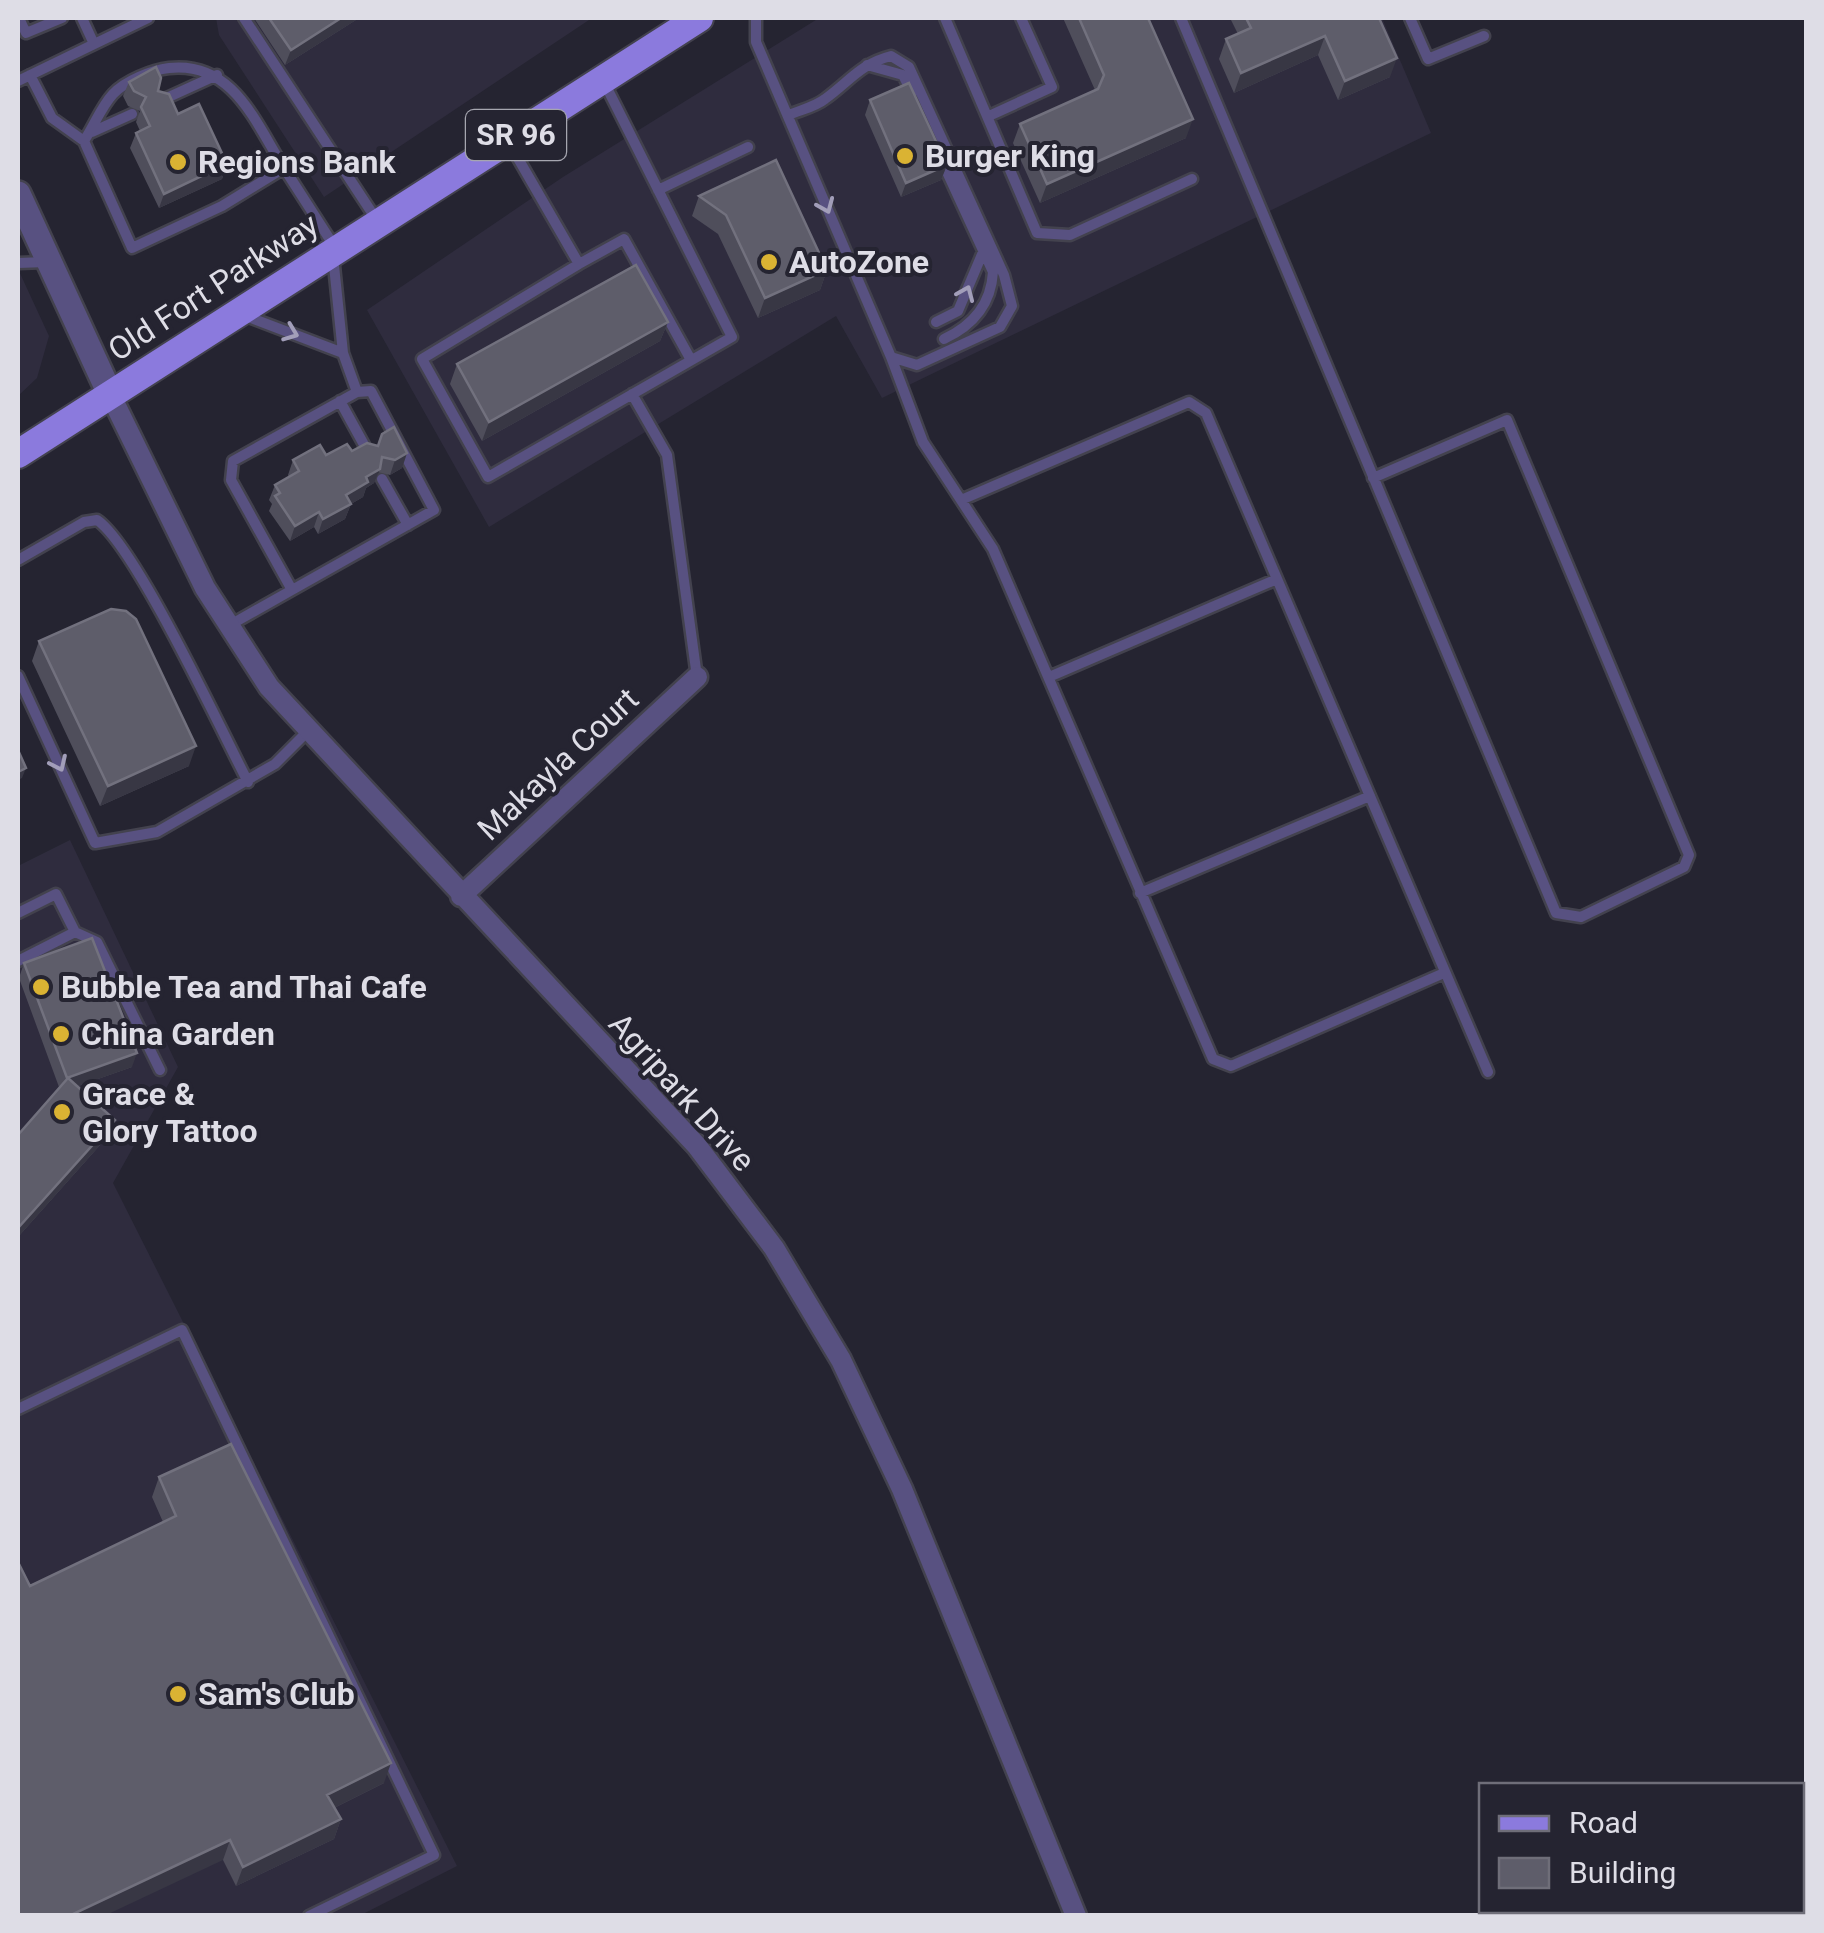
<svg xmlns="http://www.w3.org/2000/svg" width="1824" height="1933" font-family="Roboto,sans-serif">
	<rect width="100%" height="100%" fill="#252431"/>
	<path fill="#2f2c3e" d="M 216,18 L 592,18 L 324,197 L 219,35 Z
		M 819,18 L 1382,18 L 1431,133 L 882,398 L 836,316 L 489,527 L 367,310 L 563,177 Z
		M 18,269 L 49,336 L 37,378 L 18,396 Z
		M 70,840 L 178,1067 L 113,1183 L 457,1866 L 361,1915 L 18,1916 L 18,866 Z"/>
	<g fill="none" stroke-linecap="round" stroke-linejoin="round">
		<g stroke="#43424e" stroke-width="15">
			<path id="service" d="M 19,18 L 26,33 L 62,18
				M 82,18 L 94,44
				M 244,18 L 378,222
				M 756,18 L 756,42 L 891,357 L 917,365 L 1000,327 L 1012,306 L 1004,275 L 909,67 L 891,56 C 860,64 850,81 825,99 C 815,107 800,110 789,115
				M 945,18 L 1037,233 L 1070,235 L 1192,179
				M 1181,18 L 1556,913 L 1581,917 L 1684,867 L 1689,855 L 1507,420 L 1373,478
				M 1410,18 L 1428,59 L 1484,36
				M 867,65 L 903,75 L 912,93
				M 30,75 L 52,118 L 84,141 L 132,248 L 222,206 L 284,168 C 255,122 233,61 169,68 C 152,70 125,81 113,94 C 101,107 94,126 84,141
				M 18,81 L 148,18
				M 160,101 L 217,75
				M 989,116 L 1052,87 L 1021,18
				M 92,132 L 132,114
				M 508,141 L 579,264 L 422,359 L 488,477 L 732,337 L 604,82
				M 941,159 L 993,272 C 991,305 972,326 944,339
				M 284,168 L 336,249
				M 658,190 L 748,147
				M 333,256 L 343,353 L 357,392
				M 18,263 L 46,262
				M 579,264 L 624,239 L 691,360
				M 246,316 L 343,353
				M 936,322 L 958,311 L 983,252
				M 891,357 L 923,442 L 993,549 L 1213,1059 L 1231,1066 L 1444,973
				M 371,391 L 434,510 L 292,590 L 231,480 L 233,461 L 357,392 Z
				M 632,394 L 667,455 L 697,677
				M 340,401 L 368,452
				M 382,479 L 408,525
				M 961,500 L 1189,402 L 1206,413 L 1488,1072
				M 18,560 L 84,522 L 97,520 C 135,545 222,732 248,782
				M 230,625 L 292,590
				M 18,676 L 95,843 L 157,832 L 275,764 L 309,730
				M 1049,677 L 1277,579
				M 1140,893 L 1370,796
				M 18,913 L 56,894 L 75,932 L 18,961
				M 75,932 L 97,942 L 160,1070
				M 18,1409 L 182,1330 L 434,1855 L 309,1916"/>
		</g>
		<g stroke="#43424e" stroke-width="25">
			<path id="minor" d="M 110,394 L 205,588 L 269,687 L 697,1146 L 774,1248 L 841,1360 L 902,1489 L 1076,1916
				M 461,896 L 697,677"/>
		</g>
		<g stroke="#43424e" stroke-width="30">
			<path id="tertiary" d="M 18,194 L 110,394"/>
		</g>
		<g stroke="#43424e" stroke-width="32">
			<path id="primary" d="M 18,454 L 699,18"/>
		</g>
		<use href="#service" stroke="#585181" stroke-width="10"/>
		<use href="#minor" stroke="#585181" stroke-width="20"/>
		<use href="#tertiary" stroke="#585181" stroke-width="25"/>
		<use href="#primary" stroke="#8b7add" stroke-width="28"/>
	</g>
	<path fill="#4f4e5b" d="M 254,18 L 359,18 L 285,65 Z
		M 1063,18 L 1148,18 L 1186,138 L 1040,203 L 1013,143 L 1020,124 L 1095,90 Z
		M 1230,18 L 1379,18 L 1390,77 L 1338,100 L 1318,55 L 1234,93 L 1219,59 L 1226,39 L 1238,34 Z
		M 129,82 L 158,91 L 178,114 L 227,164 L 222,179 L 159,208 L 130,148 L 136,133 L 140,131 L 136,122 L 140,111 L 128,106 L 123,96 Z
		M 870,100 L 947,165 L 941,180 L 901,197 L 865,115 Z
		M 699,196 L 827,270 L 820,290 L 758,318 L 718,234 L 692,216 Z
		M 668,322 L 660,341 L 482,441 L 450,384 L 457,364 Z
		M 378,446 L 407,453 L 402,468 L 390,475 L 378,472 L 374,483 L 366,488 L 363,497 L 351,504 L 345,519 L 318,534 L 314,527 L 290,541 L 269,511 L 272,504 L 269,500 L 275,485 L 289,477 L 288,475 L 293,460 Z
		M 39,641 L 189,766 L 100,806 L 32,661 Z
		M 24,963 L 132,1067 L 78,1086 L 109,1135 L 18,1237 L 18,1135 L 59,1087 L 19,978 Z
		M 159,1477 L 384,1783 L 334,1808 L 341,1819 L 334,1839 L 236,1886 L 223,1860 L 30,1586 L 163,1522 L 152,1497 Z"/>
	<path fill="#383744" d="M 341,18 L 359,18 L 285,65 L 291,50 Z
		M 1325,36 L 1318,55 L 1234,93 L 1241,73 Z
		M 1397,58 L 1390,77 L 1338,100 L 1345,81 Z
		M 1193,119 L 1186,138 L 1040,203 L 1047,184 Z
		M 227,164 L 222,179 L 159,208 L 164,194 Z
		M 947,165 L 941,180 L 901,197 L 906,183 Z
		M 827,270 L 820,290 L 758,318 L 765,298 Z
		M 668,322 L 660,341 L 482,441 L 489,422 Z
		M 407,453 L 402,468 L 390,475 L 395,460 Z
		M 380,469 L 374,483 L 366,488 L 363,497 L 351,504 L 345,519 L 318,534 L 323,519 L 346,495 L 366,477 Z
		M 319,512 L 314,527 L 290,541 L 295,526 Z
		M 196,746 L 189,766 L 100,806 L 108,786 Z
		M 26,768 L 22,778 L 18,780 L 18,772 Z
		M 137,1053 L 132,1067 L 61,1092 L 67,1078 Z
		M 115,1120 L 109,1135 L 18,1237 L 18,1228 Z
		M 391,1763 L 384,1783 L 320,1815 L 327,1795 Z
		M 341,1819 L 334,1839 L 236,1886 L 243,1867 Z
		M 230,1840 L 223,1860 L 104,1916 L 69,1916 Z"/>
	<path fill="#5e5d6a" stroke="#72717e" stroke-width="2.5" d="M 269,18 L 341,18 L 291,50 Z
		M 1079,18 L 1148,18 L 1193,119 L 1047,184 L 1020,124 L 1098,89 L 1104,75 Z
		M 1246,18 L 1379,18 L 1397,58 L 1345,81 L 1325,36 L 1241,73 L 1226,39 L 1251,28 Z
		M 156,67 L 161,78 L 158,91 L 169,94 L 178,114 L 199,104 L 227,164 L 164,194 L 136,133 L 150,126 L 141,107 L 146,97 L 134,91 L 129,82 Z
		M 909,83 L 947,165 L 906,183 L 870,100 Z
		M 776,160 L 827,270 L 765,298 L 726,215 L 699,196 Z
		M 636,265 L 668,322 L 489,422 L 457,364 Z
		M 394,427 L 407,453 L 395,460 L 382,457 L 380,469 L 366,477 L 368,482 L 346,495 L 351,504 L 323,519 L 319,512 L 295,526 L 275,496 L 280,493 L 275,485 L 299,471 L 293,460 L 320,445 L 326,455 L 347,444 L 352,451 L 367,443 L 378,446 L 382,434 Z
		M 111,609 L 126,611 L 136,619 L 196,746 L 108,786 L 39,641 Z
		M 18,750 L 26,768 L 18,772 Z
		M 92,938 L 137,1053 L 67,1078 L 24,963 Z
		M 68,1078 L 115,1120 L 18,1228 L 18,1135 Z
		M 231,1444 L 391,1763 L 327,1795 L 341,1819 L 243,1867 L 230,1840 L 69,1916 L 18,1916 L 18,1562 L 30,1586 L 176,1516 L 159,1477 Z"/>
	<defs><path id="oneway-chevron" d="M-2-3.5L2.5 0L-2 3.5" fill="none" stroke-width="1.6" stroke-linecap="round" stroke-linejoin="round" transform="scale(2.5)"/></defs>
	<g stroke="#a29eb9">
		<use href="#oneway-chevron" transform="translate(826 206) rotate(67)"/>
		<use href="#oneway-chevron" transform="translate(966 293) rotate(-67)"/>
		<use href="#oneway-chevron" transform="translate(291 333) rotate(21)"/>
		<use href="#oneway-chevron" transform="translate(59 764) rotate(65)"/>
	</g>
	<g fill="#dab333" stroke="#252431" stroke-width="4">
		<circle cx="905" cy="156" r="10"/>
		<circle cx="178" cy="162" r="10"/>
		<circle cx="769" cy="262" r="10"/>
		<circle cx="41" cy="987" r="10"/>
		<circle cx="61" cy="1034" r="10"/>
		<circle cx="62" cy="1112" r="10"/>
		<circle cx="178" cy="1694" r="10"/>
	</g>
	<g text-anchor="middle" stroke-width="8" stroke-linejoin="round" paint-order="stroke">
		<rect fill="#252431" stroke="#a6a6b0" stroke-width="2.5" x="466" y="110" width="100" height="50" rx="8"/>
		<g font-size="30" font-weight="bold" fill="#dedde6">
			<text x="516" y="145">SR 96</text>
		</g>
		<g font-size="32" font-weight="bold" fill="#dedde6" stroke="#252431" text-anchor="start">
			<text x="925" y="167">Burger King</text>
			<text x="198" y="173">Regions Bank</text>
			<text x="789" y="273">AutoZone</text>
			<text x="61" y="998">Bubble Tea and Thai Cafe</text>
			<text x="81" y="1045">China Garden</text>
			<text x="82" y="1105">Grace &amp;<tspan x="82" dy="37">Glory Tattoo</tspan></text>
			<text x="198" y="1705">Sam's Club</text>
		</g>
		<g font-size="32" fill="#dedde6" stroke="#252431">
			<text transform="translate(213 287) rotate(-33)" y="11">Old Fort Parkway</text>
			<text transform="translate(558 764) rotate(-43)" y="11">Makayla Court</text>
			<text transform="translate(682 1092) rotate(48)" y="11">Agripark Drive</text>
		</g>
	</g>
	<rect width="1824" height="1933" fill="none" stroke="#dedde6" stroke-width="40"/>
	<rect x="1479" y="1783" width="325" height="130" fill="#252431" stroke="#6f6e79" stroke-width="2.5"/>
	<rect x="1499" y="1816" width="50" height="15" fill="#8b7add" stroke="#6f6e79" stroke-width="2.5"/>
	<text x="1569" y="1833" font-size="30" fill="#dedde6">Road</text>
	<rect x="1499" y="1858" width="50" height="30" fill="#5e5d6a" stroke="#6f6e79" stroke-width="2.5"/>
	<text x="1569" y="1883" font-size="30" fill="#dedde6">Building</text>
</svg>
